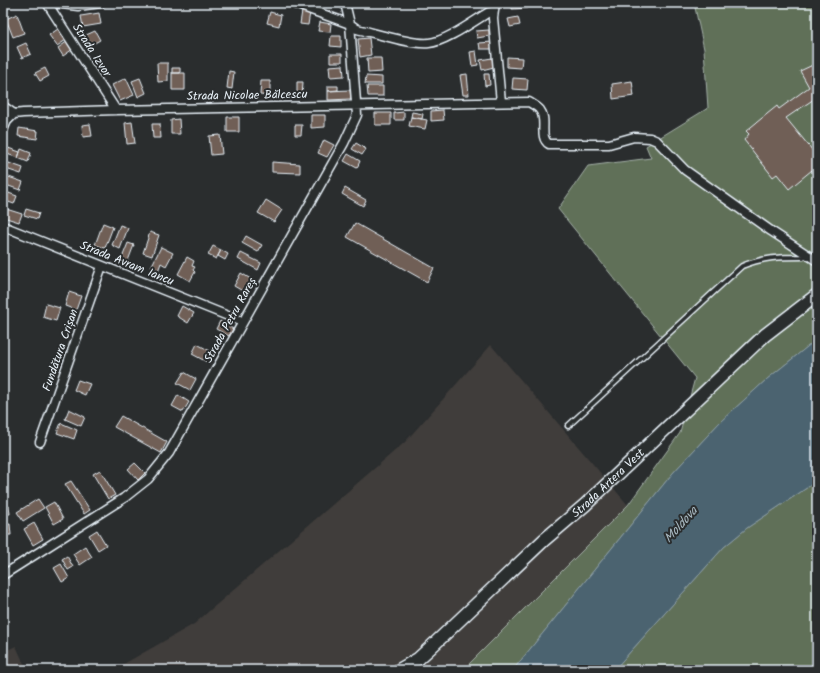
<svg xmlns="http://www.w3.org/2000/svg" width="820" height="673" font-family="Kalam,sans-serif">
	<rect width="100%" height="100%" fill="#2a2d2e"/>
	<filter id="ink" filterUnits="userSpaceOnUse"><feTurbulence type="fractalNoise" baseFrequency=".025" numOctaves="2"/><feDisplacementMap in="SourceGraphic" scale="8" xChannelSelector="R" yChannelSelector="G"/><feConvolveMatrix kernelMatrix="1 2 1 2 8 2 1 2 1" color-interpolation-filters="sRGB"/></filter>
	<g filter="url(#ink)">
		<path fill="#3f3c3a" d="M 491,345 L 628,505 L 463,670 L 113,670 L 194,624 L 405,442 Z
			M 16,646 L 27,670 L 3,670 L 3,652 Z"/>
		<path fill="#607058" stroke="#a4b0a8" d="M 694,3 L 817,3 L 817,339 L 766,380 L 720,422 L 672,474 L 513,670 L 463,670 L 628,505 L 680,433 L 695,378 L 558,209 L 588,166 L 651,158 L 646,146 L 708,108 L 704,49 Z
			M 817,481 L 817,670 L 614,670 L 724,547 L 747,528 Z"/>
		<path fill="#4b646f" stroke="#8a9ca6" d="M 817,339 L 817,481 L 747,528 L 724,547 L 614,670 L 513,670 L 672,474 L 720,422 L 766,380 Z"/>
		<path fill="#705f57" stroke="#e8f1f8" d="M 512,3 L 527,3 L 528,8 L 512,9 Z
			M 302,11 L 310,12 L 308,25 L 300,24 Z
			M 270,12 L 281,15 L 279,26 L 267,23 Z
			M 99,13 L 101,24 L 83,27 L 81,16 Z
			M 17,14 L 24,33 L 13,37 L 6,19 Z
			M 518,17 L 520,25 L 510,27 L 508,19 Z
			M 320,22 L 331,24 L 330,32 L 318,31 Z
			M 58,29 L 66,40 L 57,46 L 49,35 Z
			M 489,30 L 489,36 L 477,38 L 476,31 Z
			M 95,31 L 100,40 L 89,46 L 84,36 Z
			M 331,36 L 341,36 L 341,47 L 330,46 Z
			M 369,38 L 371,55 L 360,57 L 358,39 Z
			M 68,41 L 73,49 L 63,56 L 58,48 Z
			M 492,42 L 492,49 L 480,49 L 479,43 Z
			M 26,43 L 31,54 L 22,58 L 17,47 Z
			M 476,51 L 478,65 L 472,66 L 470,52 Z
			M 330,54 L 342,54 L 342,62 L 330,62 Z
			M 507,57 L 522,58 L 521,68 L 507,67 Z
			M 367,58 L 381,58 L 382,72 L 368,73 Z
			M 492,58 L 494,67 L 482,70 L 480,60 Z
			M 157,63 L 168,63 L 168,81 L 158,82 Z
			M 817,63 L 817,97 L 786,118 L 813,151 L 817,148 L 817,176 L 812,170 L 789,189 L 777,174 L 773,177 L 744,140 L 749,134 L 746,131 L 777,106 L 779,109 L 809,87 L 800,71 Z
			M 343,65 L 344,76 L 330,77 L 329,66 Z
			M 45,68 L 49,76 L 40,81 L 35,73 Z
			M 172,68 L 180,68 L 180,73 L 172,73 Z
			M 229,71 L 234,72 L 232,89 L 227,88 Z
			M 172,73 L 185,73 L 185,90 L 172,90 Z
			M 467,74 L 469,95 L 463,95 L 460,75 Z
			M 484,74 L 489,74 L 490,85 L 485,86 Z
			M 366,76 L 382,77 L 382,84 L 365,84 Z
			M 126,78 L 134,95 L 120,101 L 112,85 Z
			M 140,78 L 146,93 L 138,97 L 132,81 Z
			M 513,78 L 528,79 L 527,90 L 512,89 Z
			M 261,81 L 270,81 L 270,96 L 260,95 Z
			M 632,81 L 634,96 L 613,99 L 612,84 Z
			M 297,82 L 303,82 L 302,97 L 297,97 Z
			M 328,86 L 338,86 L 338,90 L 328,91 Z
			M 367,86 L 383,86 L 383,96 L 368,96 Z
			M 350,90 L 351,99 L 328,100 L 328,91 Z
			M 443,110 L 444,120 L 431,121 L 431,111 Z
			M 404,112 L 404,120 L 394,120 L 394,113 Z
			M 412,112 L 423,114 L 422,119 L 411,117 Z
			M 375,113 L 391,113 L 391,125 L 375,125 Z
			M 311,115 L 325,115 L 325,127 L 311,128 Z
			M 227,117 L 239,117 L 239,132 L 227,132 Z
			M 411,117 L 427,120 L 425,129 L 409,126 Z
			M 179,119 L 180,134 L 171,134 L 171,120 Z
			M 132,122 L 135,143 L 127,144 L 125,123 Z
			M 90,124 L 92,136 L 83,137 L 82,125 Z
			M 152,124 L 160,124 L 161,138 L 153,138 Z
			M 295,125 L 302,125 L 301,135 L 295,135 Z
			M 19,128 L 38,131 L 37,139 L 18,136 Z
			M 220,135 L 222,154 L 211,155 L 209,136 Z
			M 324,140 L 334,145 L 327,157 L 318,153 Z
			M 356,143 L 366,149 L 362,155 L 352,149 Z
			M 8,148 L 20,152 L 18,158 L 7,154 Z
			M 21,149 L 31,153 L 28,162 L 18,158 Z
			M 348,154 L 360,161 L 357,168 L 344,161 Z
			M 3,161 L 23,168 L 21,174 L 3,168 Z
			M 272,162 L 300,164 L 300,173 L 272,172 Z
			M 3,175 L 23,182 L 20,190 L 3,184 Z
			M 345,188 L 366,200 L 363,206 L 342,194 Z
			M 3,191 L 17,196 L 14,204 L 3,200 Z
			M 266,200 L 282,210 L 274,222 L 258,213 Z
			M 3,208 L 22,214 L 19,222 L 3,217 Z
			M 26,209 L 39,213 L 37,219 L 24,215 Z
			M 103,223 L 113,227 L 105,248 L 95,245 Z
			M 355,223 L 434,268 L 427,282 L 347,237 Z
			M 120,225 L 128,228 L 120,249 L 112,245 Z
			M 150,232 L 159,235 L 152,256 L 143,253 Z
			M 246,236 L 262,245 L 258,252 L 242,243 Z
			M 128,243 L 134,245 L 126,266 L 120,263 Z
			M 213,246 L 221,250 L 216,259 L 208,255 Z
			M 161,247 L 173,253 L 166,266 L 161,263 L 158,271 L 151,267 Z
			M 221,250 L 228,254 L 225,260 L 218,256 Z
			M 241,253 L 261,263 L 258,270 L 238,259 Z
			M 187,257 L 194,261 L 192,266 L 195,267 L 193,270 L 195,272 L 190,281 L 178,274 Z
			M 241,273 L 254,281 L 246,293 L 234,286 Z
			M 69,292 L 81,296 L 76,310 L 65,306 Z
			M 46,304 L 60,308 L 56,321 L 43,317 Z
			M 182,306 L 194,313 L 188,323 L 177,316 Z
			M 220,321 L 233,329 L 229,336 L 216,329 Z
			M 197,344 L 212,352 L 207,362 L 192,354 Z
			M 184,372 L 196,379 L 190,390 L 177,383 Z
			M 78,380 L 90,384 L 85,395 L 74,390 Z
			M 178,395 L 189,402 L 183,412 L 172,406 Z
			M 69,409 L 85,417 L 81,426 L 65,419 Z
			M 121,416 L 167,442 L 161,453 L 114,427 Z
			M 61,423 L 77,430 L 74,439 L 57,433 Z
			M 135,463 L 145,473 L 138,480 L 128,469 Z
			M 100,470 L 115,495 L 108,499 L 93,474 Z
			M 71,481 L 90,510 L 84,514 L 65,484 Z
			M 38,499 L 44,508 L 23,521 L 17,512 Z
			M 54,502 L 63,519 L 54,524 L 45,507 Z
			M 9,506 L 10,514 L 3,514 L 3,507 Z
			M 34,523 L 43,539 L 33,545 L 24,529 Z
			M 10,524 L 11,535 L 3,535 L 3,525 Z
			M 97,530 L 106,545 L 98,550 L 89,535 Z
			M 85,546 L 92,557 L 80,565 L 73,554 Z
			M 67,556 L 73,567 L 68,570 L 62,559 Z
			M 61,564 L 69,578 L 62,582 L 54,568 Z"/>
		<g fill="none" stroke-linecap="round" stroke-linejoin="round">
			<g stroke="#e8f1f8" stroke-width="7">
				<path id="lane" d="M 568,426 L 742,266 C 765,257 779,257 803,257 L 807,255"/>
			</g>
			<g stroke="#e8f1f8" stroke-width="11">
				<path id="street" d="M 47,3 L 116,110
					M 53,3 L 78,6 L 101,3
					M 292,3 L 350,24 L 357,29 C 375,33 412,45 429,43 C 445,42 474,21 489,12 L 493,13
					M 495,3 L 493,18 L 501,102
					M 3,106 L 14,114
					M 3,130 L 7,121 L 14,114 L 23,113 L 116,110 L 529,102 C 532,104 538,107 540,110 C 548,120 538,137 549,144 L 609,144 L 634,137 L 650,138 L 657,141 L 685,170 L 771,231 L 817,261
					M 3,226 L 243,322
					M 40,442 L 102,266
					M 3,575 L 124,498 L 148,479 L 169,453 L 344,143 L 357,115 L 350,24 L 345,3"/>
			</g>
			<g stroke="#e8f1f8" stroke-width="15">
				<g id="secondary">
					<path id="s1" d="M 399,670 L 418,659 L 430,648 L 544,540 L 585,505 L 765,335 L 817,295"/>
				</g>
			</g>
			<use href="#lane" stroke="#2a2d2e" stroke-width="4"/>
			<use href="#street" stroke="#2a2d2e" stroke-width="8"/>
			<use href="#secondary" stroke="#2a2d2e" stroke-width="12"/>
		</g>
	</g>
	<g text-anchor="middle" stroke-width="4" stroke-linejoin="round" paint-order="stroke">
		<g font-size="12" fill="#e8f1f8" stroke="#2a2d2e">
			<text transform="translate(92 50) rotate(57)" y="4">Strada Izvor</text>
			<text transform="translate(247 95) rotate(-1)" y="4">Strada Nicolae Bălcescu</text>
			<text transform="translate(127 263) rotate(22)" y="4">Strada Avram Iancu</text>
			<text transform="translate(230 320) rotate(-61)" y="4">Strada Petru Rareș</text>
			<text transform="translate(60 350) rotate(-71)" y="4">Fundătura Crișan</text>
			<text dy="4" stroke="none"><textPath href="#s1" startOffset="281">Strada Artera Vest</textPath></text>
		</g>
		<g font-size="13" font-style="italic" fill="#a9b9c1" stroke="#2a2d2e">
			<text transform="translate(680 524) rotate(-48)" y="5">Moldova</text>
		</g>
	</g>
	<rect width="820" height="673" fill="none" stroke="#2a2d2e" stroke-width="16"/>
	<rect x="8" y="8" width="804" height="657" fill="none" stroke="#e8f1f8" stroke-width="1.5" filter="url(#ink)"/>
</svg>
